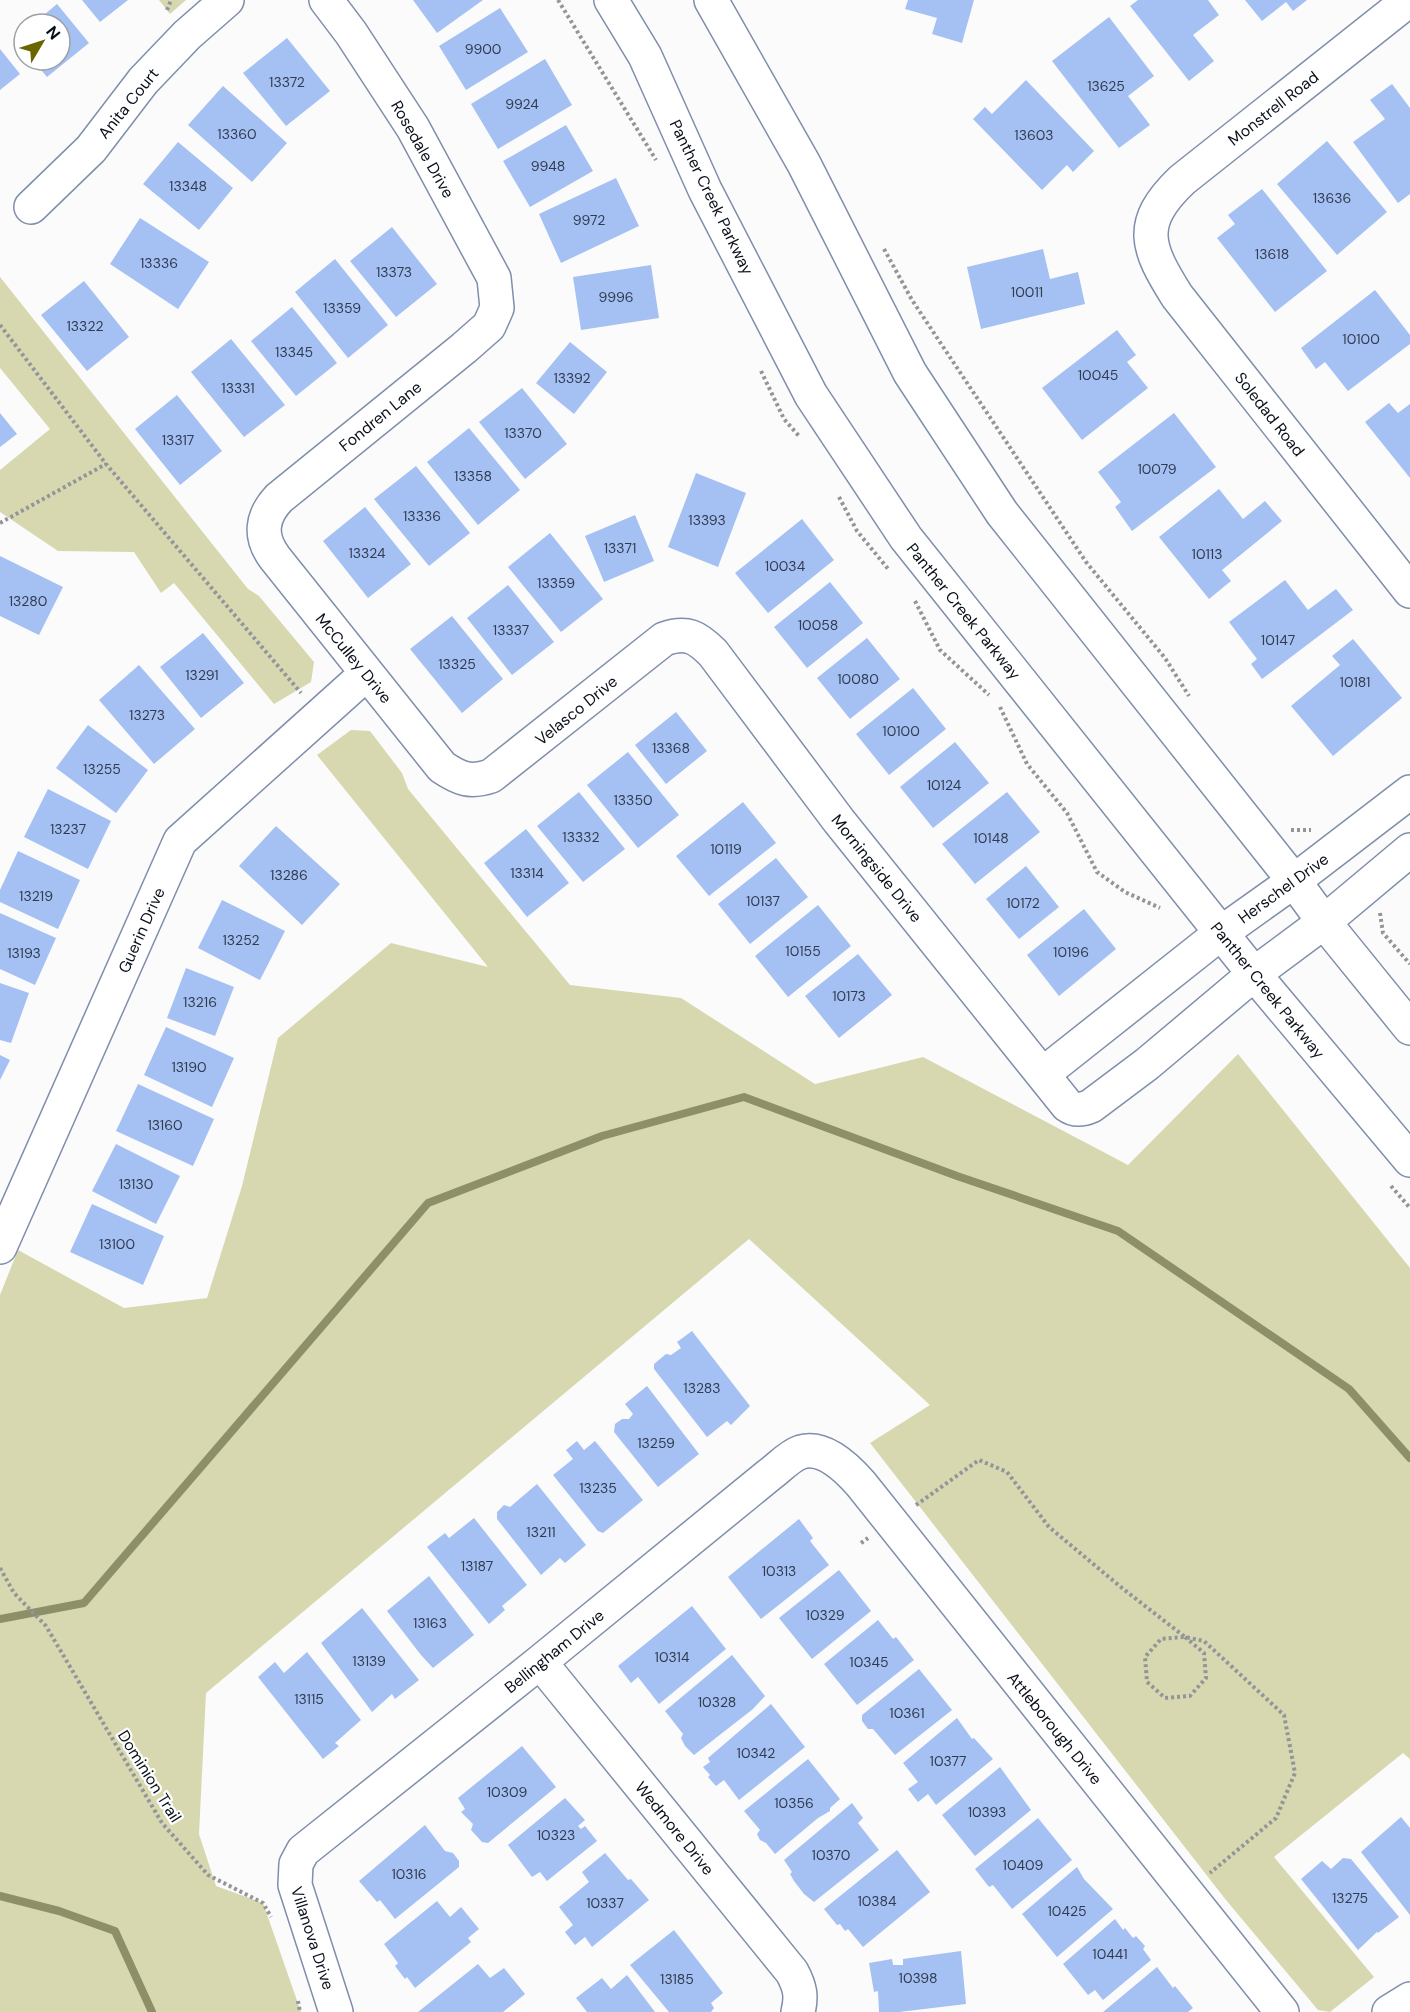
<svg xmlns="http://www.w3.org/2000/svg" width="1410" height="2012" font-family="'DM Sans',sans-serif">
	<rect width="100%" height="100%" fill="#fbfbfb"/>
	<path fill="#d7d8af" d="M 159,0 L 186,0 L 170,14 Z
		M 0,277 L 248,589 L 259,596 L 314,662 L 311,682 L 274,704 L 174,583 L 161,593 L 134,552 L 58,551 L 0,512 L 0,470 L 50,429 L 0,368 Z
		M 351,730 L 370,731 L 402,773 L 408,789 L 570,985 L 681,998 L 815,1084 L 923,1057 L 1128,1165 L 1238,1054 L 1410,1268 L 1410,1759 L 1403,1753 L 1274,1857 L 1374,1977 L 1330,2012 L 1318,2010 L 1226,1900 L 870,1443 L 930,1405 L 749,1239 L 206,1693 L 199,1834 L 216,1886 L 263,1903 L 301,2012 L 0,2012 L 0,1295 L 18,1250 L 124,1308 L 207,1298 L 242,1186 L 278,1038 L 391,943 L 488,967 L 317,755 Z"/>
	<g fill="none" stroke-linecap="round" stroke-linejoin="round">
		<path stroke="#8d8f68" stroke-width="8" d="M 0,1619 L 84,1603 L 428,1203 L 602,1136 L 744,1097 L 957,1176 L 1118,1231 L 1349,1389 L 1410,1458
			M 0,1896 L 59,1911 L 115,1931 L 152,2012"/>
	</g>
	<path fill="#a5c0f3" d="M 82,0 L 128,0 L 100,22 Z
		M 413,0 L 483,0 L 437,33 Z
		M 908,0 L 974,0 L 962,43 L 932,34 L 937,18 L 905,9 Z
		M 1138,0 L 1208,0 L 1219,15 L 1193,35 L 1214,61 L 1189,81 L 1130,6 Z
		M 1245,0 L 1307,0 L 1293,11 L 1286,2 L 1262,21 Z
		M 57,4 L 89,43 L 47,77 L 33,60 L 60,60 L 60,24 L 33,24 Z
		M 500,8 L 528,52 L 466,90 L 439,46 Z
		M 1109,17 L 1154,76 L 1128,96 L 1150,125 L 1119,148 L 1052,61 Z
		M 24,31 L 24,49 L 15,38 Z
		M 287,38 L 330,91 L 286,126 L 243,73 Z
		M 0,49 L 20,74 L 0,90 Z
		M 545,59 L 572,105 L 498,149 L 471,104 Z
		M 1026,80 L 1094,151 L 1073,172 L 1067,165 L 1042,190 L 973,119 L 985,107 L 992,114 Z
		M 1392,84 L 1410,108 L 1410,194 L 1398,203 L 1353,142 L 1385,119 L 1370,100 Z
		M 223,86 L 287,143 L 252,182 L 188,125 Z
		M 566,125 L 593,171 L 530,207 L 503,161 Z
		M 1327,141 L 1387,212 L 1337,255 L 1277,184 Z
		M 178,142 L 233,188 L 199,230 L 143,184 Z
		M 616,178 L 639,226 L 561,263 L 539,214 Z
		M 1262,189 L 1327,271 L 1275,312 L 1217,238 L 1235,224 L 1228,215 Z
		M 140,218 L 209,262 L 178,309 L 110,264 Z
		M 392,227 L 437,284 L 396,317 L 350,261 Z
		M 1043,249 L 1050,279 L 1078,272 L 1085,304 L 981,329 L 967,267 Z
		M 335,259 L 388,325 L 348,358 L 295,292 Z
		M 651,265 L 659,318 L 581,330 L 573,277 Z
		M 84,281 L 129,337 L 87,371 L 41,315 Z
		M 1375,290 L 1410,335 L 1410,344 L 1348,391 L 1325,362 L 1316,369 L 1301,348 Z
		M 292,307 L 337,363 L 296,396 L 251,341 Z
		M 1117,330 L 1136,355 L 1127,362 L 1148,388 L 1082,440 L 1042,388 Z
		M 231,339 L 285,405 L 244,437 L 191,372 Z
		M 570,342 L 607,372 L 574,414 L 536,383 Z
		M 522,388 L 567,444 L 525,479 L 479,422 Z
		M 177,395 L 222,451 L 180,485 L 135,429 Z
		M 1389,403 L 1398,413 L 1410,404 L 1410,478 L 1365,422 Z
		M 0,413 L 17,434 L 0,447 Z
		M 1174,413 L 1216,467 L 1132,531 L 1115,507 L 1121,502 L 1098,472 Z
		M 469,428 L 520,490 L 478,525 L 427,462 Z
		M 416,466 L 470,533 L 429,566 L 374,499 Z
		M 696,473 L 746,493 L 718,567 L 668,547 Z
		M 1219,489 L 1243,519 L 1265,501 L 1282,521 L 1222,570 L 1231,581 L 1209,599 L 1159,537 Z
		M 365,507 L 411,564 L 368,598 L 323,541 Z
		M 635,515 L 654,561 L 604,582 L 585,536 Z
		M 802,519 L 834,560 L 768,613 L 735,573 Z
		M 550,533 L 603,599 L 561,632 L 508,567 Z
		M 0,556 L 63,587 L 39,635 L 0,616 Z
		M 1285,580 L 1308,610 L 1336,589 L 1353,610 L 1262,679 L 1251,664 L 1257,659 L 1229,622 Z
		M 830,582 L 863,623 L 807,668 L 774,627 Z
		M 508,585 L 554,642 L 512,675 L 467,618 Z
		M 452,616 L 503,679 L 462,713 L 410,649 Z
		M 203,633 L 244,683 L 201,718 L 160,667 Z
		M 867,638 L 900,679 L 850,719 L 817,678 Z
		M 1353,639 L 1402,698 L 1333,756 L 1291,706 L 1340,665 L 1332,656 Z
		M 139,665 L 195,729 L 154,764 L 99,700 Z
		M 913,688 L 946,729 L 889,775 L 856,734 Z
		M 676,712 L 707,751 L 666,784 L 635,745 Z
		M 88,725 L 148,770 L 116,813 L 56,768 Z
		M 955,742 L 989,783 L 933,828 L 900,787 Z
		M 628,752 L 679,815 L 638,848 L 587,785 Z
		M 48,789 L 111,821 L 88,869 L 24,837 Z
		M 579,792 L 625,849 L 583,882 L 537,826 Z
		M 1007,792 L 1040,832 L 975,884 L 942,844 Z
		M 743,802 L 776,843 L 709,896 L 676,856 Z
		M 276,826 L 340,884 L 302,925 L 239,866 Z
		M 526,829 L 569,883 L 527,917 L 484,863 Z
		M 18,851 L 80,880 L 58,929 L 0,902 L 0,890 Z
		M 776,858 L 808,897 L 750,944 L 718,904 Z
		M 1026,866 L 1059,907 L 1019,939 L 986,899 Z
		M 222,900 L 285,931 L 260,980 L 198,948 Z
		M 818,905 L 851,946 L 788,997 L 755,956 Z
		M 1084,909 L 1116,949 L 1059,996 L 1027,955 Z
		M 0,913 L 56,938 L 35,985 L 0,969 Z
		M 858,954 L 892,995 L 839,1038 L 805,996 Z
		M 186,968 L 234,987 L 215,1036 L 167,1018 Z
		M 0,983 L 29,993 L 11,1043 L 0,1040 Z
		M 166,1027 L 234,1058 L 212,1107 L 144,1075 Z
		M 0,1055 L 10,1060 L 0,1080 Z
		M 138,1084 L 214,1119 L 193,1166 L 116,1131 Z
		M 116,1144 L 180,1176 L 156,1224 L 92,1191 Z
		M 92,1204 L 164,1236 L 143,1285 L 70,1252 Z
		M 692,1331 L 750,1406 L 731,1425 L 727,1421 L 707,1437 L 654,1369 L 654,1364 L 666,1354 L 671,1355 L 681,1348 L 677,1342 Z
		M 647,1386 L 699,1454 L 658,1487 L 614,1432 L 615,1424 L 622,1419 L 629,1419 L 633,1414 L 625,1404 Z
		M 577,1441 L 584,1450 L 595,1441 L 643,1500 L 603,1533 L 598,1531 L 553,1475 L 573,1459 L 566,1450 Z
		M 537,1484 L 586,1545 L 565,1563 L 560,1558 L 541,1575 L 497,1519 L 497,1512 L 504,1505 L 510,1507 Z
		M 474,1518 L 527,1585 L 502,1606 L 505,1610 L 489,1624 L 427,1547 L 445,1533 L 449,1538 Z
		M 799,1519 L 813,1538 L 810,1541 L 829,1565 L 761,1619 L 728,1577 Z
		M 839,1570 L 871,1611 L 812,1659 L 779,1618 Z
		M 429,1576 L 474,1635 L 433,1668 L 421,1655 L 387,1611 Z
		M 692,1606 L 726,1649 L 659,1704 L 638,1677 L 631,1683 L 618,1666 Z
		M 362,1608 L 419,1680 L 395,1699 L 392,1694 L 372,1712 L 321,1643 Z
		M 878,1620 L 893,1639 L 896,1637 L 914,1660 L 857,1705 L 824,1664 Z
		M 307,1652 L 361,1720 L 335,1743 L 339,1746 L 323,1759 L 258,1677 L 275,1662 L 284,1673 Z
		M 732,1655 L 765,1696 L 753,1709 L 694,1755 L 685,1746 L 681,1738 L 683,1734 L 665,1711 Z
		M 919,1669 L 952,1710 L 895,1755 L 873,1729 L 868,1729 L 862,1721 L 862,1715 Z
		M 771,1704 L 805,1747 L 739,1800 L 724,1780 L 716,1786 L 708,1777 L 710,1775 L 703,1767 L 710,1762 L 708,1758 Z
		M 957,1718 L 972,1739 L 974,1738 L 993,1759 L 936,1805 L 928,1794 L 918,1802 L 908,1789 L 918,1782 L 903,1763 Z
		M 522,1746 L 556,1787 L 488,1843 L 482,1842 L 471,1830 L 473,1824 L 461,1812 L 465,1809 L 458,1798 Z
		M 808,1759 L 840,1799 L 830,1808 L 830,1811 L 818,1818 L 775,1854 L 766,1843 L 760,1840 L 757,1834 L 760,1830 L 744,1811 Z
		M 1000,1767 L 1031,1810 L 975,1856 L 942,1815 Z
		M 565,1798 L 585,1820 L 578,1826 L 581,1829 L 585,1826 L 597,1841 L 547,1881 L 540,1872 L 532,1877 L 508,1845 Z
		M 852,1803 L 863,1818 L 858,1823 L 879,1850 L 814,1902 L 804,1894 L 794,1881 L 790,1874 L 792,1872 L 784,1860 Z
		M 1401,1817 L 1410,1828 L 1410,1915 L 1361,1852 Z
		M 1038,1818 L 1072,1860 L 1012,1909 L 993,1885 L 989,1887 L 975,1869 Z
		M 425,1825 L 445,1851 L 453,1853 L 459,1861 L 459,1867 L 395,1919 L 380,1900 L 377,1902 L 359,1881 Z
		M 897,1850 L 930,1892 L 863,1947 L 848,1929 L 845,1931 L 840,1924 L 837,1925 L 824,1909 Z
		M 605,1853 L 628,1880 L 631,1879 L 649,1900 L 592,1947 L 585,1937 L 575,1945 L 565,1932 L 573,1925 L 559,1907 L 589,1882 L 582,1872 Z
		M 1343,1858 L 1351,1859 L 1399,1917 L 1378,1933 L 1377,1932 L 1358,1950 L 1301,1879 L 1322,1861 L 1331,1869 Z
		M 1077,1867 L 1084,1879 L 1113,1909 L 1057,1957 L 1022,1914 Z
		M 437,1901 L 450,1917 L 461,1907 L 479,1929 L 468,1938 L 471,1942 L 415,1988 L 407,1977 L 405,1979 L 395,1966 L 398,1963 L 384,1944 Z
		M 1115,1919 L 1123,1930 L 1125,1928 L 1133,1938 L 1136,1936 L 1145,1946 L 1143,1949 L 1151,1960 L 1103,2000 L 1095,1990 L 1088,1995 L 1063,1964 Z
		M 674,1930 L 723,1993 L 711,2003 L 714,2008 L 711,2012 L 669,2012 L 630,1965 Z
		M 961,1951 L 966,2004 L 899,2012 L 879,2012 L 878,1991 L 874,1992 L 869,1963 L 892,1959 L 893,1965 L 903,1965 L 903,1959 Z
		M 478,1964 L 490,1978 L 504,1968 L 525,1994 L 503,2012 L 418,2012 Z
		M 1157,1967 L 1173,1988 L 1175,1986 L 1193,2008 L 1188,2012 L 1103,2012 Z
		M 627,1975 L 655,2012 L 587,2012 L 576,1998 L 602,1978 L 611,1989 Z"/>
	<g fill="none" stroke-linecap="round" stroke-linejoin="round">
		<g stroke="#7f8eab" stroke-width="36">
			<path id="minor" d="M 326,0 L 351,33 L 413,128 L 494,278 L 497,308 L 489,326 L 464,348 L 279,498 C 261,517 259,537 275,558 L 442,767 C 460,779 470,783 491,776 L 664,639 C 687,631 697,637 713,653 L 839,821 L 1067,1105 C 1075,1111 1082,1110 1091,1106 L 1147,1064 L 1254,974 L 1324,922 L 1410,850
				M 1409,0 L 1182,180 C 1136,224 1147,248 1177,296 L 1410,591
				M 31,207 L 91,149 L 143,81 L 187,35 L 227,0
				M 1043,1074 L 1221,933 L 1294,881 L 1410,792
				M 0,1247 L 180,841 L 366,674
				M 540,1662 L 792,1972 C 800,1987 802,1996 798,2012
				M 336,2012 L 295,1885 L 296,1864 L 303,1851 L 540,1662 L 769,1475 C 779,1468 789,1456 801,1452 C 824,1445 848,1469 861,1484 L 1282,2012
				M 1389,2012 L 1410,1999"/>
		</g>
		<g stroke="#7f8eab" stroke-width="36">
			<path id="secondary" d="M 611,0 L 645,56 L 705,190 L 811,395 L 906,538 L 1254,974 L 1410,1160
				M 711,0 L 804,164 L 910,373 L 1002,513 L 1294,881 L 1324,922 L 1410,1028"/>
		</g>
		<path stroke="#929599" stroke-width="4" stroke-dasharray="3 3" stroke-linecap="butt" d="M 558,0 L 656,160
			M 167,10 L 171,0
			M 884,249 L 912,300 L 1086,562 L 1165,658 L 1189,696
			M 0,325 L 106,464 L 301,693
			M 761,371 L 784,419 L 799,436
			M 839,497 L 857,531 L 889,570
			M 0,523 L 106,464
			M 915,601 L 940,650 L 989,695
			M 1000,707 L 1027,764 L 1067,813 L 1097,872 L 1125,892 L 1160,908
			M 1291,830 L 1311,830
			M 1380,913 L 1383,933 L 1410,964
			M 1391,1186 L 1410,1208
			M 916,1505 L 979,1460 L 1007,1472 L 1049,1527 L 1122,1588 L 1185,1637 L 1204,1641 L 1284,1715 L 1295,1773 L 1276,1818 L 1210,1873
			M 861,1543 L 868,1538
			M 0,1568 L 14,1593 L 46,1626 L 162,1823 L 208,1875 L 263,1903 L 271,1917
			M 1185,1637 L 1204,1653 L 1206,1678 L 1190,1696 L 1165,1698 L 1147,1682 L 1145,1657 L 1161,1639 Z
			M 298,2001 L 300,2012"/>
		<use href="#minor" stroke="#fff" stroke-width="33"/>
		<use href="#secondary" stroke="#fff" stroke-width="33"/>
	</g>
	<g text-anchor="middle" stroke-width="4.5" stroke-linejoin="round" paint-order="stroke">
		<g font-size="14" fill="#313c50">
			<text x="483" y="54">9900</text>
			<text x="287" y="87">13372</text>
			<text x="1106" y="91">13625</text>
			<text x="522" y="109">9924</text>
			<text x="237" y="139">13360</text>
			<text x="1034" y="140">13603</text>
			<text x="548" y="171">9948</text>
			<text x="188" y="191">13348</text>
			<text x="1332" y="203">13636</text>
			<text x="589" y="225">9972</text>
			<text x="1272" y="259">13618</text>
			<text x="159" y="268">13336</text>
			<text x="394" y="277">13373</text>
			<text x="1027" y="297">10011</text>
			<text x="616" y="302">9996</text>
			<text x="342" y="313">13359</text>
			<text x="85" y="331">13322</text>
			<text x="1361" y="344">10100</text>
			<text x="294" y="357">13345</text>
			<text x="1098" y="380">10045</text>
			<text x="572" y="383">13392</text>
			<text x="238" y="393">13331</text>
			<text x="523" y="438">13370</text>
			<text x="178" y="445">13317</text>
			<text x="1157" y="474">10079</text>
			<text x="473" y="481">13358</text>
			<text x="422" y="521">13336</text>
			<text x="707" y="525">13393</text>
			<text x="620" y="553">13371</text>
			<text x="367" y="558">13324</text>
			<text x="1207" y="559">10113</text>
			<text x="785" y="571">10034</text>
			<text x="556" y="588">13359</text>
			<text x="28" y="606">13280</text>
			<text x="818" y="630">10058</text>
			<text x="511" y="635">13337</text>
			<text x="1278" y="645">10147</text>
			<text x="457" y="669">13325</text>
			<text x="202" y="680">13291</text>
			<text x="858" y="684">10080</text>
			<text x="1355" y="687">10181</text>
			<text x="147" y="720">13273</text>
			<text x="901" y="736">10100</text>
			<text x="671" y="753">13368</text>
			<text x="102" y="774">13255</text>
			<text x="944" y="790">10124</text>
			<text x="633" y="805">13350</text>
			<text x="68" y="834">13237</text>
			<text x="581" y="842">13332</text>
			<text x="991" y="843">10148</text>
			<text x="726" y="854">10119</text>
			<text x="527" y="878">13314</text>
			<text x="289" y="880">13286</text>
			<text x="36" y="901">13219</text>
			<text x="763" y="906">10137</text>
			<text x="1023" y="908">10172</text>
			<text x="241" y="945">13252</text>
			<text x="803" y="956">10155</text>
			<text x="1071" y="957">10196</text>
			<text x="24" y="958">13193</text>
			<text x="849" y="1001">10173</text>
			<text x="200" y="1007">13216</text>
			<text x="189" y="1072">13190</text>
			<text x="165" y="1130">13160</text>
			<text x="136" y="1189">13130</text>
			<text x="117" y="1249">13100</text>
			<text x="702" y="1393">13283</text>
			<text x="656" y="1448">13259</text>
			<text x="598" y="1493">13235</text>
			<text x="541" y="1537">13211</text>
			<text x="477" y="1571">13187</text>
			<text x="779" y="1576">10313</text>
			<text x="825" y="1620">10329</text>
			<text x="430" y="1628">13163</text>
			<text x="672" y="1662">10314</text>
			<text x="369" y="1666">13139</text>
			<text x="869" y="1667">10345</text>
			<text x="309" y="1704">13115</text>
			<text x="717" y="1707">10328</text>
			<text x="907" y="1718">10361</text>
			<text x="756" y="1758">10342</text>
			<text x="948" y="1766">10377</text>
			<text x="507" y="1797">10309</text>
			<text x="794" y="1808">10356</text>
			<text x="987" y="1817">10393</text>
			<text x="556" y="1840">10323</text>
			<text x="831" y="1860">10370</text>
			<text x="1023" y="1870">10409</text>
			<text x="409" y="1879">10316</text>
			<text x="1350" y="1903">13275</text>
			<text x="877" y="1906">10384</text>
			<text x="605" y="1908">10337</text>
			<text x="1067" y="1916">10425</text>
			<text x="1110" y="1959">10441</text>
			<text x="918" y="1983">10398</text>
			<text x="677" y="1984">13185</text>
		</g>
		<g font-size="16" fill="#0a101a" stroke="#fff">
			<text transform="translate(128 103) rotate(-51)" y="6">Anita Court</text>
			<text transform="translate(1273 108) rotate(-38)" y="6">Monstrell Road</text>
			<text transform="translate(423 149) rotate(60)" y="6">Rosedale Drive</text>
			<text transform="translate(712 197) rotate(64)" y="6">Panther Creek Parkway</text>
			<text transform="translate(1270 414) rotate(52)" y="6">Soledad Road</text>
			<text transform="translate(380 416) rotate(-39)" y="6">Fondren Lane</text>
			<text transform="translate(964 611) rotate(51)" y="6">Panther Creek Parkway</text>
			<text transform="translate(354 658) rotate(51)" y="6">McCulley Drive</text>
			<text transform="translate(576 710) rotate(-39)" y="6">Velasco Drive</text>
			<text transform="translate(877 868) rotate(51)" y="6">Morningside Drive</text>
			<text transform="translate(1283 888) rotate(-36)" y="6">Herschel Drive</text>
			<text transform="translate(141 930) rotate(-66)" y="6">Guerin Drive</text>
			<text transform="translate(1268 990) rotate(51)" y="6">Panther Creek Parkway</text>
			<text transform="translate(554 1651) rotate(-39)" y="6">Bellingham Drive</text>
			<text transform="translate(1055 1728) rotate(51)" y="6">Attleborough Drive</text>
			<text transform="translate(150 1776) rotate(58)" y="6">Dominion Trail</text>
			<text transform="translate(675 1828) rotate(51)" y="6">Wedmore Drive</text>
			<text transform="translate(313 1938) rotate(72)" y="6">Villanova Drive</text>
		</g>
	</g>
	<g transform="translate(42 42) rotate(51)"><circle r="28" fill="#ffffff" stroke="#9d9fa3" stroke-width="1.5"/>
	<path d="M0-4.5L10 22L0 15L-10 22Z" fill="#696600"/>
	<text y="-9" font-size="16" font-weight="bold" text-anchor="middle" fill="#0a101a">N</text>
	</g>
</svg>
